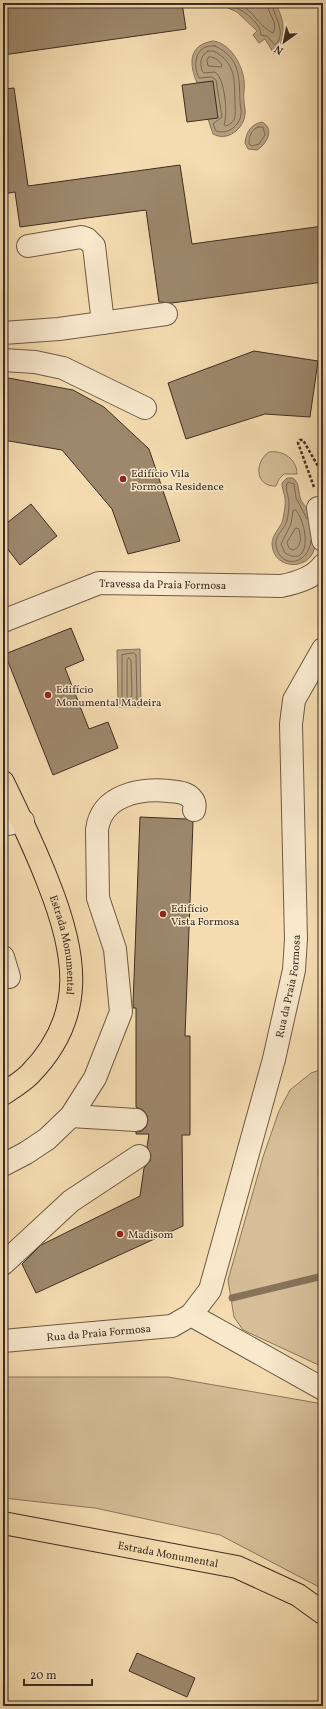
<svg xmlns="http://www.w3.org/2000/svg" width="326" height="1709" font-family="Vollkorn,serif">
	<rect width="100%" height="100%" fill="#f4dcb0"/>
	<filter id="stains"><feTurbulence type="fractalNoise" baseFrequency=".005" numOctaves="4"/><feColorMatrix values="0 0 0 0 .2 0 0 0 0 .09 0 0 0 0 .02 0 0 0 .5 -.17"/></filter>
	<radialGradient id="worn" r=".72"><stop offset=".6" stop-color="#630" stop-opacity="0"/><stop offset="1" stop-color="#630" stop-opacity=".3"/></radialGradient>
	<path fill="#d5be98" stroke="#8a765d" d="M 269,452 C 283,450 297,459 297,474 L 284,474 L 279,479 L 276,486 C 255,487 254,462 269,452 Z
		M 323,1069 L 323,1367 L 243,1330 L 234,1317 L 228,1280 L 263,1157 L 279,1111 L 290,1090 L 311,1073 Z
		M 3,1377 L 168,1377 L 323,1404 L 323,1589 L 220,1535 L 95,1508 L 3,1498 Z"/>
	<path fill="#b6a180" stroke="#86735a" d="M 217,3 L 275,3 C 285,20 287,37 274,54 L 265,39 L 259,43 L 253,35 L 257,31 L 237,12 Z
		M 213,41 C 230,43 242,64 244,80 C 245,88 243,95 244,102 C 244,106 246,110 245,114 C 244,129 227,142 213,134 L 208,119 L 213,81 L 197,83 C 189,64 188,45 213,41 Z
		M 262,122 C 275,129 267,144 257,150 L 248,149 L 245,143 C 246,132 251,124 262,122 Z
		M 287,478 L 293,478 C 300,483 298,493 301,500 C 303,504 306,507 308,510 C 311,519 314,534 315,543 C 315,571 273,572 272,544 C 272,534 281,528 283,519 C 284,513 286,504 285,498 C 284,493 282,488 282,483 Z
		M 140,649 L 141,707 L 118,707 L 117,650 Z"/>
	<g fill="none" stroke-linecap="round" stroke-linejoin="round">
		<path stroke="#7a6851" stroke-width="1" d="M 228,3 C 240,9 260,20 261,35 L 267,36 L 275,45 C 288,32 273,16 272,3
			M 239,3 C 253,11 261,28 273,33 C 279,23 267,13 267,3
			M 215,46 C 241,58 239,78 240,102 C 240,106 242,110 241,114 C 240,126 227,135 216,131 L 213,124 L 222,117 L 216,80 L 212,77 L 199,78 C 192,63 196,44 215,46 Z
			M 208,51 L 214,51 C 237,64 234,81 235,102 C 235,113 238,121 226,126 L 224,125 C 228,115 225,78 215,72 L 204,73 L 202,71 C 200,62 200,56 208,51 Z
			M 209,57 C 214,56 222,62 222,67 L 208,66 L 207,61 Z
			M 258,127 L 263,127 L 265,135 L 259,144 L 252,146 L 249,144 C 249,137 251,130 258,127 Z
			M 296,510 C 308,525 312,569 285,553 L 281,544 L 291,524 L 293,511 Z
			M 307,519 L 296,498 L 294,484 L 288,482 C 284,487 289,496 289,503 C 289,509 288,516 287,521 C 284,530 274,536 276,546 C 281,570 309,565 311,540
			M 296,528 L 299,529 C 301,537 302,547 293,550 L 289,548 L 287,543 Z
			M 134,653 L 136,655 L 137,701 L 124,703 L 122,701 L 122,655 Z
			M 129,658 L 131,660 L 132,696 L 129,698 L 127,696 L 127,661 Z"/>
		<path stroke="#86735a" stroke-width="7" d="M 232,1298 L 323,1276"/>
	</g>
	<path fill="#9d886c" stroke="#3e2e22" d="M 3,3 L 182,3 L 186,29 L 3,55 Z
		M 213,81 L 218,118 L 187,122 L 182,85 Z
		M 14,88 L 28,186 L 180,165 L 192,244 L 323,226 L 323,282 L 172,303 L 159,302 L 146,210 L 20,227 L 15,192 L 3,194 L 3,89 Z
		M 254,351 L 318,361 L 310,417 L 265,414 L 186,439 L 168,383 Z
		M 3,377 L 73,390 L 104,407 L 149,449 L 180,541 L 128,554 L 112,509 L 62,450 L 3,440 Z
		M 31,504 L 57,536 L 20,565 L 3,543 L 3,526 Z
		M 71,628 L 84,660 L 65,668 L 89,729 L 108,722 L 118,748 L 53,775 L 5,654 Z
		M 140,817 L 186,819 L 193,822 L 185,1036 L 190,1036 L 190,1135 L 182,1135 L 183,1226 L 36,1293 L 22,1264 L 41,1245 L 140,1196 L 144,1168 L 150,1161 L 151,1155 L 147,1147 L 149,1134 L 136,1134 L 136,1132 L 142,1131 L 146,1127 L 148,1120 L 147,1115 L 143,1110 L 136,1107 L 136,1008 L 133,1008 L 133,1005 Z
		M 137,1653 L 195,1678 L 187,1697 L 129,1671 Z"/>
	<g fill="none" stroke-linecap="round" stroke-linejoin="round">
		<g stroke="#6c5a46" stroke-width="24">
			<g id="minor">
				<path d="M 28,246 L 81,237 L 87,239 L 94,246 L 103,323"/>
				<path d="M 3,333 L 59,329 L 166,314"/>
				<path d="M 3,360 L 35,362 L 63,368 L 145,408"/>
				<path d="M 318,508 L 323,540"/>
				<path id="s1" d="M 3,621 L 99,583 L 281,586 C 296,583 314,578 323,565"/>
				<path d="M 3,825 L 23,821"/>
				<path d="M 3,957 L 9,977"/>
				<path d="M 71,1116 L 136,1120"/>
				<path d="M 3,1165 L 26,1153 L 47,1139 L 71,1116 L 95,1078 L 121,1012 L 115,949 L 98,898 L 97,830 C 101,795 140,788 169,791 C 177,792 187,792 192,799 C 195,802 195,806 194,810"/>
				<path d="M 3,1264 L 71,1201 L 139,1156"/>
				<path d="M 191,1315 L 323,1389"/>
				<path id="s2" d="M 3,1341 L 172,1326 L 191,1315 L 210,1290 L 274,1059 L 294,970 L 296,939 L 291,724 L 294,700 L 323,649"/>
			</g>
		</g>
		<g stroke="#3e2e22" stroke-width="24">
			<g id="major">
				<path id="s3" d="M 3,782 C 19,815 35,848 48,882 C 76,952 88,1015 30,1074 C 22,1082 12,1088 3,1094"/>
				<path id="s4" d="M 3,1523 L 237,1567 L 298,1595 L 323,1613"/>
			</g>
		</g>
		<path stroke="#3e2e22" stroke-width="2.5" stroke-dasharray="3 2" stroke-linecap="butt" d="M 314,487 L 298,443 L 300,440 L 303,440 L 323,475"/>
		<use href="#minor" stroke="#f8e8cc" stroke-width="22"/>
		<use href="#major" stroke="#f4dcb0" stroke-width="22"/>
	</g>
	<g fill="#8f2418" stroke="#f8e8cc" stroke-width="1.5">
		<circle cx="123" cy="479" r="4"/>
		<circle cx="48" cy="695" r="4"/>
		<circle cx="163" cy="914" r="4"/>
		<circle cx="120" cy="1234" r="4"/>
	</g>
	<g text-anchor="middle" stroke-width="3" stroke-linejoin="round" paint-order="stroke">
		<g font-size="11" fill="#3e2e22" stroke="#f8e8cc" text-anchor="start">
			<text x="131" y="477">Edifício Vila<tspan x="131" dy="13">Formosa Residence</tspan></text>
			<text x="56" y="693">Edifício<tspan x="56" dy="13">Monumental Madeira</tspan></text>
			<text x="171" y="912">Edifício<tspan x="171" dy="13">Vista Formosa</tspan></text>
			<text x="128" y="1238">Madisom</text>
		</g>
		<g font-size="11" fill="#3e2e22" stroke="#f8e8cc">
			<text dy="4" stroke="none"><textPath href="#s1" startOffset="167">Travessa da Praia Formosa</textPath></text>
			<text dy="4" stroke="none"><textPath href="#s3" startOffset="175">Estrada Monumental</textPath></text>
			<text dy="4" stroke="none"><textPath href="#s2" startOffset="537">Rua da Praia Formosa</textPath></text>
			<text dy="4" stroke="none"><textPath href="#s2" startOffset="96">Rua da Praia Formosa</textPath></text>
			<text dy="4" stroke="none"><textPath href="#s4" startOffset="168">Estrada Monumental</textPath></text>
		</g>
	</g>
	<rect width="326" height="1709" fill="none" stroke="#f4dcb0" stroke-width="16"/>
	<rect x="4" y="4" width="318" height="1701" fill="none" stroke="#3e2e22" stroke-width="2"/>
	<rect x="8" y="8" width="310" height="1693" fill="none" stroke="#3e2e22"/>
	<g transform="translate(284 42) rotate(213)" stroke="#f8e8cc" stroke-width="3" paint-order="stroke">
	<path d="M0-3L7 15L0 10L-7 15Z" fill="#3e2e22"/>
	<text y="-6" font-size="11" font-weight="bold" text-anchor="middle" fill="#3e2e22">N</text>
	</g>
	<path d="M24 1679v6h68v-6" fill="none" stroke="#3e2e22" stroke-width="2"/>
	<text x="30" y="1679" font-size="12" fill="#3e2e22" stroke="#f8e8cc" stroke-width="3" paint-order="stroke">20 m</text>
	<rect width="100%" height="100%" filter="url(#stains)"/>
	<rect width="100%" height="100%" fill="url(#worn)"/>
</svg>
